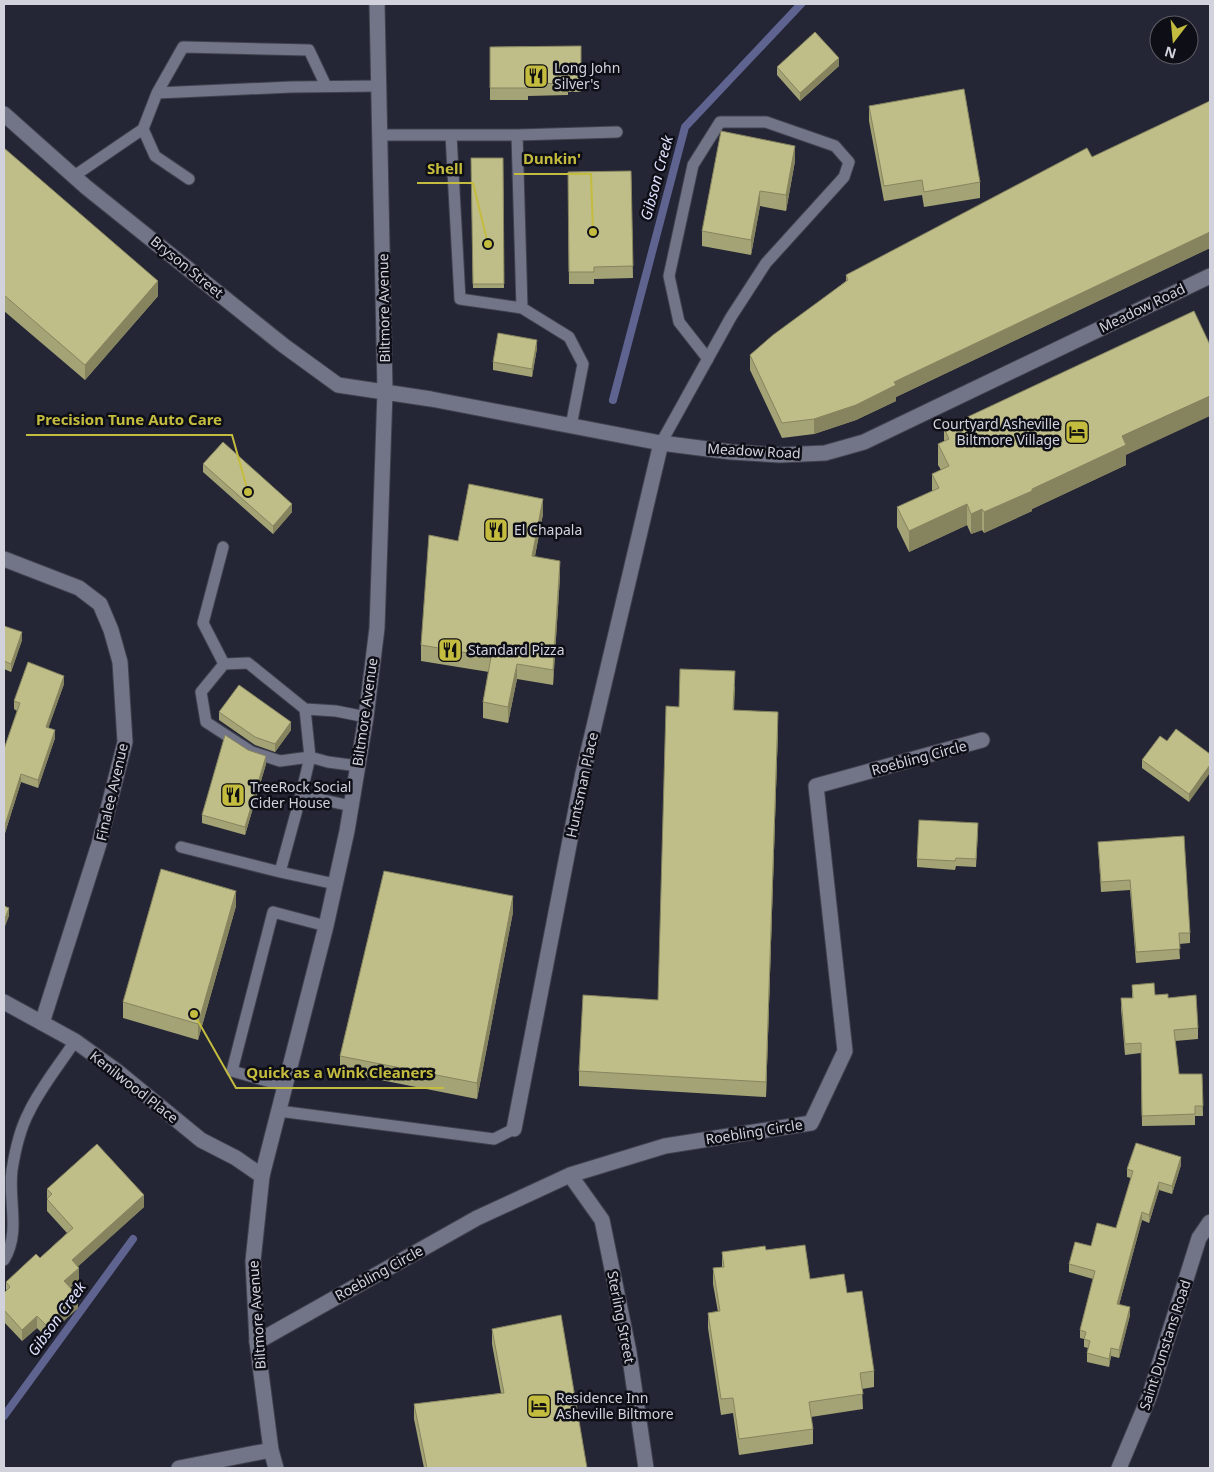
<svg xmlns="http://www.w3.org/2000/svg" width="1214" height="1472" font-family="'Noto Sans',sans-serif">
	<rect width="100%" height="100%" fill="#242635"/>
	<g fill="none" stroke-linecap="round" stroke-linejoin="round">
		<path stroke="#5f638f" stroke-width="8" d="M 613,400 L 685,127 L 801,4
			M 4,1416 L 133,1239"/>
		<g stroke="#40414e" stroke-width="13">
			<path id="lane" d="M 157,93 L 183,47 L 309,50 L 326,86
				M 380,135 L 517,135 L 617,132
				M 451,135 L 460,299 L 522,308 L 569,337 L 583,364 L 571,426
				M 517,135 L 522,308
				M 74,176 L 143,129
				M 189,179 L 155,156 L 143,129 L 157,93 L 291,87 L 379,86
				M 661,443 L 731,317 L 766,263 L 844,177 L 849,162 L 835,146 L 766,122 L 720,122 L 693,165 L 669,276 L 679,322 L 708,359
				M 223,547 L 203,623 L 224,664
				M 305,709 L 336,711 L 366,717
				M 301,795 L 310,757 L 305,709 L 248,663 L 224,664 L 201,692 L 206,722 L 252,752 L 280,761 L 310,757 L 328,762 L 358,766
				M 181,847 L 280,872
				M 335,884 L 280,872 L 301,795 L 351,806
				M 285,1086 L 232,1071 L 273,912 L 326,926
				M 279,1111 L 494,1139 L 514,1129
				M 4,1260 C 21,1232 8,1201 12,1170 C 15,1151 20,1129 29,1112 C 41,1087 60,1064 75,1041"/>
		</g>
		<g stroke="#40414e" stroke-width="17">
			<path id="street" d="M 4,559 L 79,588 L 100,604 L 111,630 L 120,662 L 125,742 L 99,844 L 42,1023
				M 4,1002 L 75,1041 L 118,1072 L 201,1140 L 236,1158 L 262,1176
				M 514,1129 L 583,773 L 661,443
				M 570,1175 L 602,1220 L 629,1352 L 646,1468
				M 257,1342 L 477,1218 L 570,1175 L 665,1146 L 811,1123 L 845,1051 L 816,786 L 982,740
				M 1119,1468 L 1149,1397 L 1199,1238 L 1210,1222"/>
		</g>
		<g stroke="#40414e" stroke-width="17">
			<path id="secondary" d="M 4,114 L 86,187 L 283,345 L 338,385 L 431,399 L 661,443 L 731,452 L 780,455 L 825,453 L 864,442 L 1210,276
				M 179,1468 L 271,1450
				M 276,1468 L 271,1450 L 257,1342 L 253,1261 L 262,1176 L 326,926 L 347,831 L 366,717 L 377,628 L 385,391 L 377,4"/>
		</g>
		<use href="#lane" stroke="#727487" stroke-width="11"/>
		<use href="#street" stroke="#727487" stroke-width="15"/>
		<use href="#secondary" stroke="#727487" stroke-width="15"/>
	</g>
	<path fill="#a4a375" d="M 581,46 L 581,92 L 568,92 L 568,95 L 528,96 L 528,100 L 490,100 L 490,47 Z
		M 839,66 L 800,101 L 777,75 L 777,67 Z
		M 1210,101 L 1210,248 L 896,397 L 896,401 L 856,420 L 814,434 L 782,438 L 750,370 L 750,355 L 846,281 L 846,275 Z
		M 869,106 L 980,182 L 980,198 L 924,207 L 922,195 L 884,201 L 869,121 Z
		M 4,148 L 158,296 L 85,380 L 4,311 Z
		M 471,158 L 503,158 L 504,288 L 473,288 Z
		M 795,161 L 786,211 L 760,206 L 751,255 L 702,246 L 702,231 Z
		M 631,171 L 633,278 L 594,279 L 594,284 L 569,284 L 568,172 Z
		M 537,348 L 532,377 L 493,370 L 493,362 Z
		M 944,428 L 1126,455 L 1126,465 L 1032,509 L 1032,511 L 984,533 L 982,530 L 971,534 L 967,525 L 909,552 L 897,527 L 897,507 L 932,491 L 932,474 L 941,470 L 938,465 L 938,444 L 944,441 Z
		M 203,464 L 292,512 L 273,534 L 203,472 Z
		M 543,514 L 535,556 L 560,576 L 553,685 L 517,679 L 508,723 L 483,718 L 483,702 L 489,672 L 421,661 L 421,645 L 458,541 Z
		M 4,626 L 22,640 L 11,672 L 4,669 Z
		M 64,684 L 48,728 L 55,738 L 38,788 L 21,782 L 5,833 L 4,833 L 4,749 L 17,711 L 14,709 L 14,701 Z
		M 735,686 L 734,710 L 778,728 L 766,1097 L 579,1086 L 579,1071 L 658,1000 L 679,707 Z
		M 219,712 L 291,730 L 275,752 L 255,745 L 219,720 Z
		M 1167,741 L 1210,754 L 1189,802 L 1142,768 L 1142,760 Z
		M 266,764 L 245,835 L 202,823 L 202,815 Z
		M 978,831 L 976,867 L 956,866 L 955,870 L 917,867 L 917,859 Z
		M 1098,842 L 1190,933 L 1190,943 L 1179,944 L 1180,959 L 1136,963 L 1130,890 L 1101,892 Z
		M 236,906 L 198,1040 L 123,1018 L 123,1002 Z
		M 513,912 L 477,1099 L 340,1072 L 340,1056 Z
		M 1132,985 L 1155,995 L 1168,998 L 1198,1028 L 1198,1039 L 1175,1041 L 1179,1074 L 1202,1074 L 1203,1116 L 1195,1116 L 1195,1125 L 1142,1126 L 1141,1053 L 1125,1055 L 1121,1009 L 1121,998 L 1132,998 Z
		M 1181,1165 L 1172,1194 L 1159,1190 L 1149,1223 L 1142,1220 L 1119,1305 L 1130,1315 L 1119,1358 L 1111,1356 L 1109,1367 L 1087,1362 L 1087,1353 L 1088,1348 L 1084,1347 L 1084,1339 L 1080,1338 L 1080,1330 L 1093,1279 L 1069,1272 L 1069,1264 L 1091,1246 L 1116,1228 L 1131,1178 L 1127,1177 L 1127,1169 Z
		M 47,1189 L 144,1207 L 78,1266 L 79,1279 L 70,1288 L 78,1308 L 46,1337 L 37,1328 L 22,1341 L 4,1322 L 4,1293 L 6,1291 L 6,1282 L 40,1258 L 67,1233 L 47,1211 Z
		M 766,1250 L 810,1279 L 847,1293 L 874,1371 L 874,1387 L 862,1389 L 863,1409 L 811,1417 L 813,1429 L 813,1444 L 739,1455 L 733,1413 L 721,1415 L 708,1328 L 708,1313 L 718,1312 L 713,1284 L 713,1268 L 722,1267 L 722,1252 Z
		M 492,1329 L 587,1468 L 424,1468 L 414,1419 L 414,1404 L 501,1393 L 492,1344 Z"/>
	<path fill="#86845f" d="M 839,58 L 839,66 L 800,101 L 800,93 Z
		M 795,146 L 795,161 L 786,211 L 786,195 Z
		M 760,191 L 760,206 L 751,255 L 751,240 Z
		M 1210,232 L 1210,248 L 896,397 L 896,401 L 856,420 L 814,434 L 814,419 L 894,382 Z
		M 158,281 L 158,296 L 85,380 L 85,365 Z
		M 537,340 L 537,348 L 532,377 L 532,369 Z
		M 1210,396 L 1210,416 L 1126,455 L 1126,465 L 1032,509 L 1032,511 L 984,533 L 984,512 L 1032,489 L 1122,436 Z
		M 543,499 L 543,514 L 532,571 L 532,556 Z
		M 292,504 L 292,512 L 273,534 L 273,526 Z
		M 967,504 L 967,525 L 909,552 L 909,531 Z
		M 982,509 L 982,530 L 971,534 L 971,514 Z
		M 560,561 L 560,576 L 553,685 L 553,670 Z
		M 22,632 L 22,640 L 11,672 L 11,664 Z
		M 517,664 L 517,679 L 508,723 L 508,707 Z
		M 64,676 L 64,684 L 46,735 L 46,727 Z
		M 778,712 L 778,728 L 766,1097 L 766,1082 Z
		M 291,722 L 291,730 L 275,752 L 275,744 Z
		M 55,730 L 55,738 L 38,788 L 38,780 Z
		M 266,756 L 266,764 L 245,835 L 245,827 Z
		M 1210,765 L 1210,773 L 1189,802 L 1189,794 Z
		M 21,774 L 21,782 L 5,833 L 5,825 Z
		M 236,891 L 236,906 L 198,1040 L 198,1024 Z
		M 513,896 L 513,912 L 477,1099 L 477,1083 Z
		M 9,908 L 9,916 L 4,929 L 4,921 Z
		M 1181,1157 L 1181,1165 L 1172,1194 L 1172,1186 Z
		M 1159,1182 L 1159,1190 L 1149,1223 L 1149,1215 Z
		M 144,1195 L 144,1207 L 72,1272 L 72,1260 Z
		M 1142,1212 L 1142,1220 L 1117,1312 L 1117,1304 Z
		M 79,1268 L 79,1279 L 64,1293 L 64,1281 Z
		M 78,1296 L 78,1308 L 46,1337 L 46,1325 Z
		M 1130,1307 L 1130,1315 L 1119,1358 L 1119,1350 Z
		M 37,1316 L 37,1328 L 22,1341 L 22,1330 Z
		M 1111,1348 L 1111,1356 L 1109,1367 L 1109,1359 Z"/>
	<path fill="#bfbd88" stroke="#86845f" d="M 815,32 L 839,58 L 800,93 L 777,67 Z
		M 581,46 L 581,80 L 568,80 L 568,83 L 527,84 L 528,88 L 490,88 L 490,47 Z
		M 964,89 L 980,182 L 924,192 L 922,180 L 884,186 L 869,106 Z
		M 1210,101 L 1210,232 L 894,382 L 896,385 L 856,405 L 814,419 L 782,423 L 750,355 L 773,335 L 848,280 L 846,275 L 1087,148 L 1092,157 Z
		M 721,131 L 795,146 L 786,195 L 760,191 L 751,240 L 702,231 Z
		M 4,148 L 158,281 L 85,365 L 4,295 Z
		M 471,158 L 503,158 L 504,284 L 473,284 Z
		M 631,171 L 633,266 L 594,267 L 594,272 L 569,272 L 568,172 Z
		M 1194,311 L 1210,345 L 1210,396 L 1122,436 L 1126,445 L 1032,489 L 1032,491 L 984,512 L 982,509 L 971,514 L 967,504 L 909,531 L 897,507 L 939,488 L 932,474 L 949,466 L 938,444 L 949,439 L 944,428 Z
		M 498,333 L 537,340 L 532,369 L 493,362 Z
		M 223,442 L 292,504 L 273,526 L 203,464 Z
		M 469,484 L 543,499 L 532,556 L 560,561 L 553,670 L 517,664 L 508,707 L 483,702 L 491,657 L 421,645 L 429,535 L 458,541 Z
		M 4,626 L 22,632 L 11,664 L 4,661 Z
		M 28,662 L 64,676 L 46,727 L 55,730 L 38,780 L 21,774 L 5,825 L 4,825 L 4,749 L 20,703 L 14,701 Z
		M 680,669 L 735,671 L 733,710 L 778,712 L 766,1082 L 579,1071 L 583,995 L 658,1000 L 666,706 L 679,707 Z
		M 239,685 L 291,722 L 275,744 L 255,737 L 219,712 Z
		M 1176,729 L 1210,754 L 1210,765 L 1189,794 L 1142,760 L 1160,736 L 1167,741 Z
		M 225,735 L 248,750 L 266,756 L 245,827 L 202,815 Z
		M 919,820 L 978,823 L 976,859 L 956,858 L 955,861 L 917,859 Z
		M 1184,836 L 1190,933 L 1179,933 L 1180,949 L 1136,952 L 1130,880 L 1101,882 L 1098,842 Z
		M 161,869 L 236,891 L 198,1024 L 123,1002 Z
		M 384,871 L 513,896 L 477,1083 L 340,1056 Z
		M 4,906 L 9,908 L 4,921 Z
		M 1154,983 L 1155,995 L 1168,994 L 1168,998 L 1196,995 L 1198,1028 L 1174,1030 L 1179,1074 L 1202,1074 L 1203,1106 L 1195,1106 L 1195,1114 L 1142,1116 L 1141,1043 L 1125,1044 L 1121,998 L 1133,998 L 1132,985 Z
		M 1136,1143 L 1181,1157 L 1172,1186 L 1159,1182 L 1149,1215 L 1142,1212 L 1117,1304 L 1130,1307 L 1119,1350 L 1111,1348 L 1109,1359 L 1087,1353 L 1090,1341 L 1084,1339 L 1086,1332 L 1080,1330 L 1095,1271 L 1069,1264 L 1075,1242 L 1091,1246 L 1097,1223 L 1116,1228 L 1133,1171 L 1127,1169 Z
		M 97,1144 L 144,1195 L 72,1260 L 79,1268 L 64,1281 L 78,1296 L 46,1325 L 37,1316 L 22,1330 L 4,1310 L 4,1293 L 10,1287 L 6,1282 L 36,1254 L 40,1258 L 73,1228 L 47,1199 L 52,1194 L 47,1189 Z
		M 805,1245 L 810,1279 L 844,1274 L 847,1293 L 862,1291 L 874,1371 L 860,1373 L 863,1394 L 809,1402 L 813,1429 L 739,1439 L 733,1398 L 721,1399 L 708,1313 L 720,1311 L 713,1268 L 724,1267 L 722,1252 L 765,1246 L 766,1250 Z
		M 561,1315 L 587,1468 L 427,1468 L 414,1404 L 504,1393 L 492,1329 Z"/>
	<defs>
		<g id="restaurant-square" transform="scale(1.25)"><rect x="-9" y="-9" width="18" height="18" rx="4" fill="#c4bc3e" stroke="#0e0f16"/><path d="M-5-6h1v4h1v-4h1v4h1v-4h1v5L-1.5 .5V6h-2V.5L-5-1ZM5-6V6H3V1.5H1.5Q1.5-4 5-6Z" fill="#111"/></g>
		<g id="hotel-square" transform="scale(1.25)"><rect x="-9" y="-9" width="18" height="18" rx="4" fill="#c4bc3e" stroke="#0e0f16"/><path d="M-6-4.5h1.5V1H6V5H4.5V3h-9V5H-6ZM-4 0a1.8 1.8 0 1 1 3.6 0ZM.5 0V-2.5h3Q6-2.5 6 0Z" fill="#111"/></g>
	</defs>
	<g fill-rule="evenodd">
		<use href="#restaurant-square" x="536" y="76"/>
		<use href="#hotel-square" x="1077" y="432"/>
		<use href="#restaurant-square" x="496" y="530"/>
		<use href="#restaurant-square" x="450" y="650"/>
		<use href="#restaurant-square" x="233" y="795"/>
		<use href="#hotel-square" x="539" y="1406"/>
	</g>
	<g text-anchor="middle" stroke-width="5" stroke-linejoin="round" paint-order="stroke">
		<g font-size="14" fill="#d1d2dc" stroke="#0e0f16" text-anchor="start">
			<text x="554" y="73">Long John<tspan x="554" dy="16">Silver's</tspan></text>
			<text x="1060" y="429" text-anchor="end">Courtyard Asheville<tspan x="1060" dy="16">Biltmore Village</tspan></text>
			<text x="514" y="535">El Chapala</text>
			<text x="468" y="655">Standard Pizza</text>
			<text x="250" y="792">TreeRock Social<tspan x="250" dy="16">Cider House</tspan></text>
			<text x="556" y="1403">Residence Inn<tspan x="556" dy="16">Asheville Biltmore</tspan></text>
		</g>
		<g font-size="14" fill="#d1d2dc" stroke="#0e0f16">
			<text transform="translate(187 267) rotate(39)" y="5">Bryson Street</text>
			<text transform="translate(384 308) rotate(-91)" y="5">Biltmore Avenue</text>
			<text transform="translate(1142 308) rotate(-26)" y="5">Meadow Road</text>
			<text transform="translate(754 451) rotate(3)" y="5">Meadow Road</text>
			<text transform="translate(365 712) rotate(-82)" y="5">Biltmore Avenue</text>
			<text transform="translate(919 758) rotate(-15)" y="5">Roebling Circle</text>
			<text transform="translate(582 785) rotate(-78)" y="5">Huntsman Place</text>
			<text transform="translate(112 792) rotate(-77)" y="5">Finalee Avenue</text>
			<text transform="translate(134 1087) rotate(38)" y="5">Kenilwood Place</text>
			<text transform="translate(754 1132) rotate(-9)" y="5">Roebling Circle</text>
			<text transform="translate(379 1273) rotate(-29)" y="5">Roebling Circle</text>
			<text transform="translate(257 1315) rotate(-94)" y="5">Biltmore Avenue</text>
			<text transform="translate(621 1317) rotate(79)" y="5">Sterling Street</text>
			<text transform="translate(1165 1345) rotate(-72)" y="5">Saint Dunstans Road</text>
		</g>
		<g font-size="15" font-style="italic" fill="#dee1fe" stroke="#0e0f16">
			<text transform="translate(657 178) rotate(-75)" y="5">Gibson Creek</text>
			<text transform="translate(57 1319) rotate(-54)" y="5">Gibson Creek</text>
		</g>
	</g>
	<path fill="none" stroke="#c4bc3e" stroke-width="2" d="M593 232L591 174H514M488 244L473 183H417M248 492L232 435H26M194 1014L236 1088H444"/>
	<g fill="#c4bc3e" stroke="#0e0f16" stroke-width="2">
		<circle cx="593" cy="232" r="5"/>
		<circle cx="488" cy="244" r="5"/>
		<circle cx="248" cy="492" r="5"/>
		<circle cx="194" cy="1014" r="5"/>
	</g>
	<g font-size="15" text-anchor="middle" font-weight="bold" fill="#c4bc3e" stroke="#0e0f16" stroke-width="5" stroke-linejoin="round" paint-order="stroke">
		<text x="552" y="164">Dunkin'</text>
		<text x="445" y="174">Shell</text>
		<text x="129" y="425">Precision Tune Auto Care</text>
		<text x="340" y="1078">Quick as a Wink Cleaners</text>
	</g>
	<rect width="1214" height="1472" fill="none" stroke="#d1d2dc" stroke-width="10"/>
	<g transform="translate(1174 40) rotate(196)"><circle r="24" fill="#0e0f16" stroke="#5c5d65"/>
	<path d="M0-4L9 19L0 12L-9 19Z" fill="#c4bc3e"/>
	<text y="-8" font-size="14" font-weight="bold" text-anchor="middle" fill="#d1d2dc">N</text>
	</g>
</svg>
